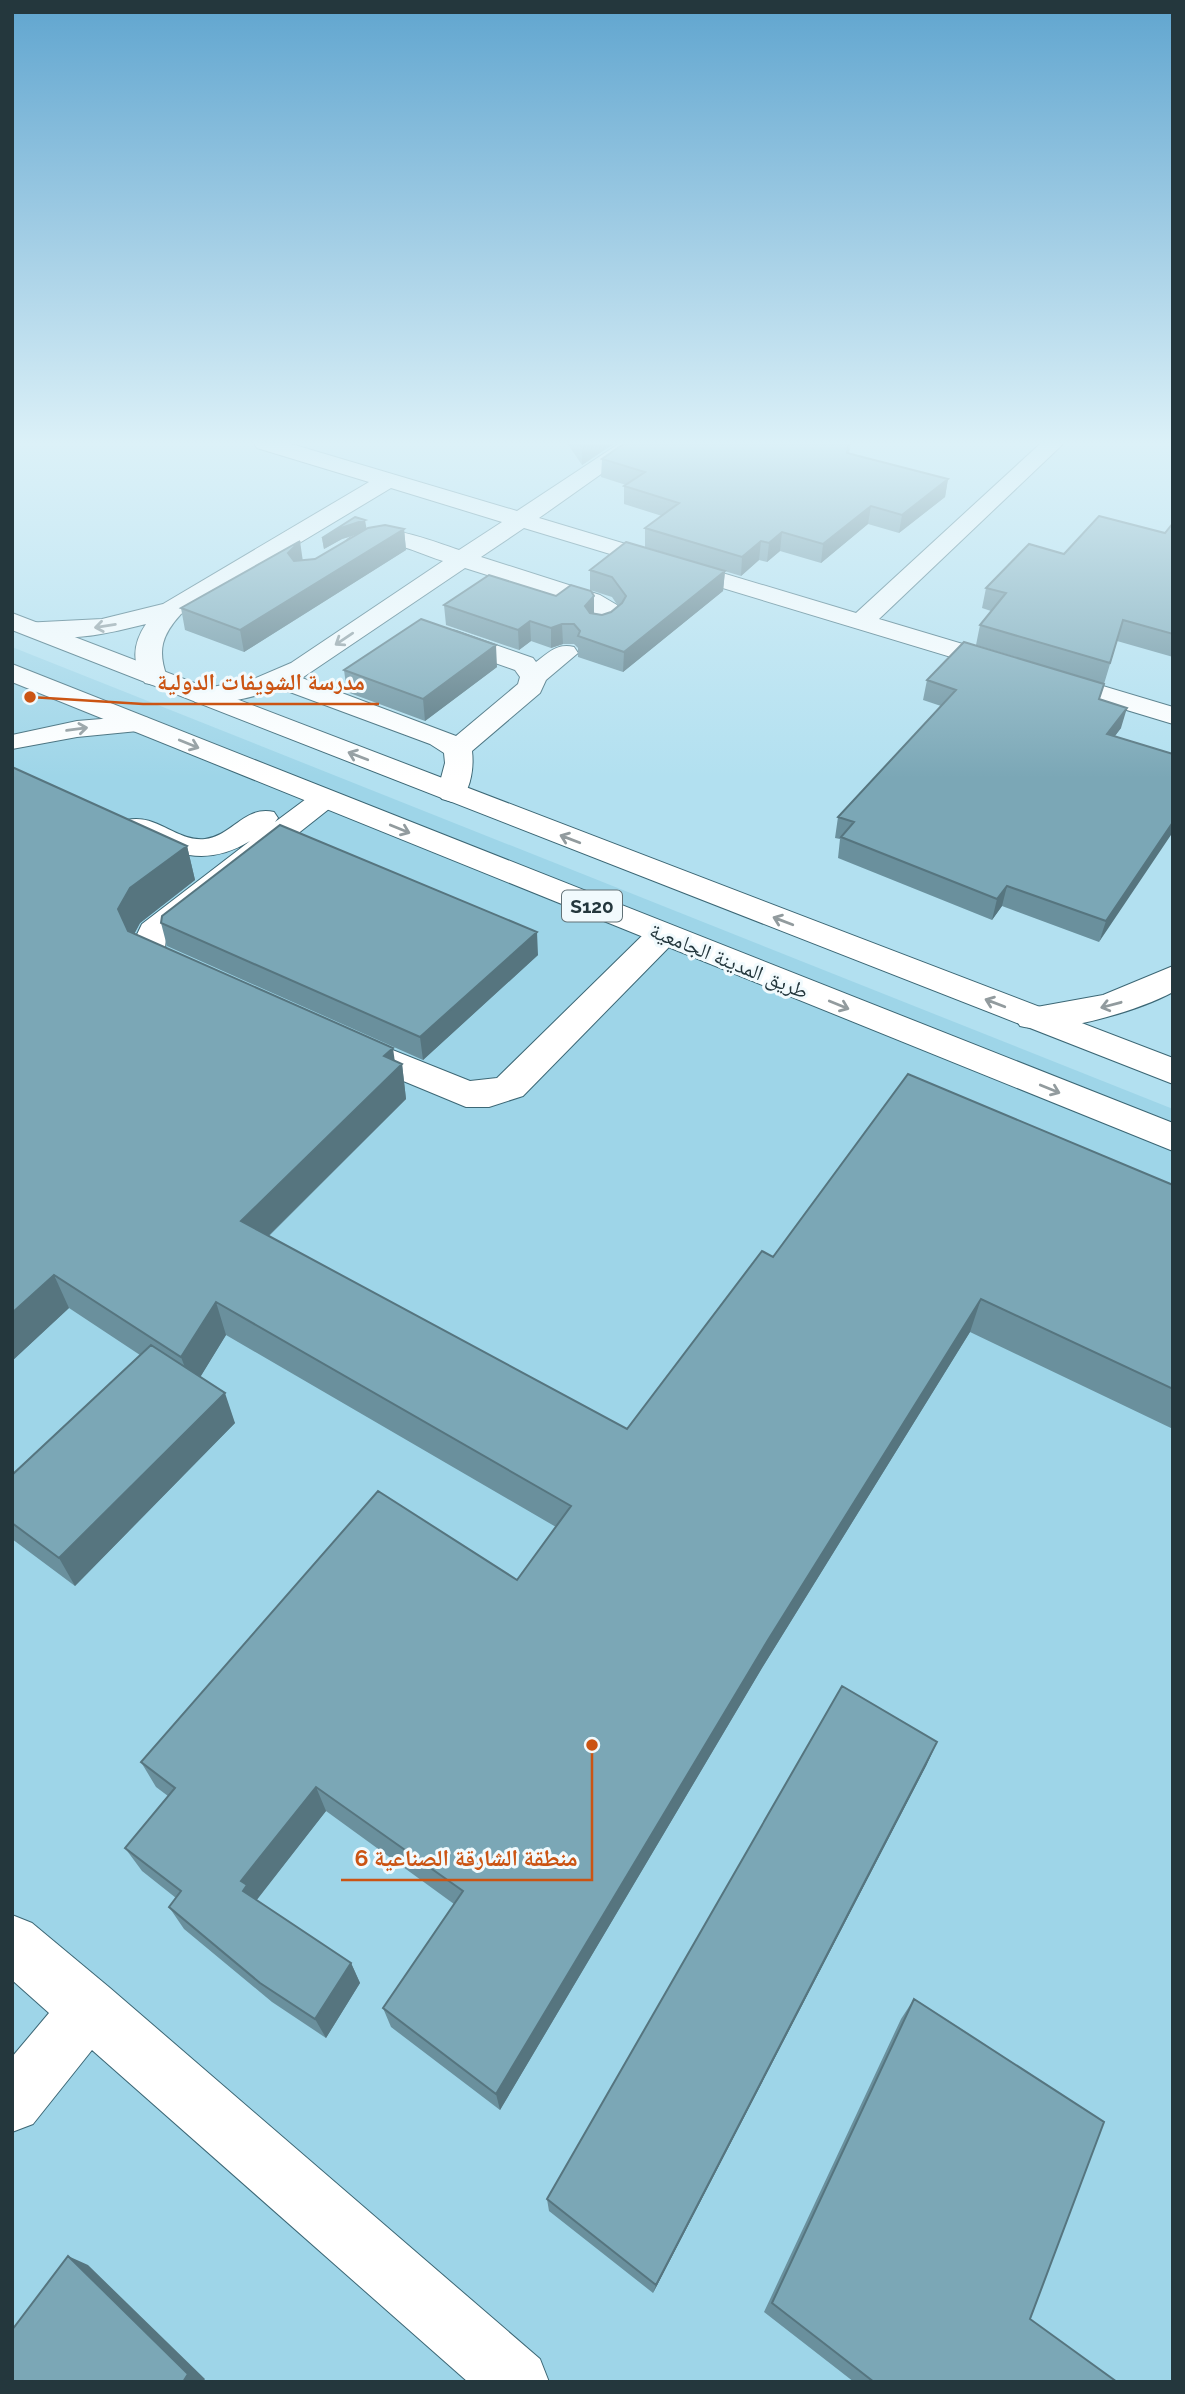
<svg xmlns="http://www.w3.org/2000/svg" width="1185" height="2394" font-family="Raleway,'Noto Naskh Arabic',sans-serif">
	<rect width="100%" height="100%" fill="#b2e0f0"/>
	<path fill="#9ed5e8" d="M 12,647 L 1173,1109 L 1173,2382 L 12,2382 Z"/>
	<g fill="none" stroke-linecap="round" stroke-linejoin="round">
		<g stroke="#3c6775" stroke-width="2">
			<path id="minor" d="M 254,443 L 288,443 L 517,511 L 620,443 L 645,443 L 539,518 L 856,613 L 1041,443 L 1064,443 L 879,619 L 1173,707 L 1173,724 L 524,528 L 481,557 L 600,595 L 617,605 L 623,617 C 614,629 607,635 592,631 L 588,626 L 596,614 L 582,605 L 465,568 L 302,678 L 456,736 L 518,684 L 520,677 L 515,670 L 438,643 L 434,637 L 438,631 L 447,629 L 456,631 L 533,658 L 536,662 C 549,652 558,643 574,647 L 578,653 L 546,680 L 540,693 L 472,751 C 474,767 471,786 462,799 L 452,802 L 442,799 L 437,793 L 445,763 L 444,753 L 430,744 L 279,688 C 259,696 217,707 195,702 L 191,696 L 195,690 L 251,680 L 291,663 L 443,561 C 426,556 407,546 390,544 C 374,542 362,554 347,550 L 343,545 C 366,512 430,541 459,550 L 502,522 L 391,488 L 181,614 C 162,635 157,650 167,677 L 163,683 L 154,685 L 145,683 C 131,663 133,643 146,624 C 106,634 64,644 23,633 L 19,628 L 23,623 L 102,619 L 163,604 L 369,482 L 257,448 Z
				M 138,716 L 148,718 L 152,724 L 148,730 L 77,737 L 12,749 L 12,735 L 77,721 Z
				M 324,790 L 334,793 L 339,799 L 334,805 L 166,938 L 165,949 L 194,962 L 199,970 L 194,978 C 171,984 138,970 131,947 L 142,924 L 250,841 C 216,862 186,859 150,843 C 140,839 129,835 123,826 L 127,820 C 156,813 177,842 205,839 C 232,836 245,805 274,812 L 278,818 L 275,822 L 314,793 Z
				M 663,924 L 675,927 L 679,934 L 675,941 L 523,1096 L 489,1107 L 466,1107 L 343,1056 L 337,1047 L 343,1038 L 355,1035 L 470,1081 L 497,1078 L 651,927 Z
				M 1173,966 L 1173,992 C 1140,1010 1056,1036 1020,1026 L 1015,1018 L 1020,1010 L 1103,995 Z
				M 12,1915 L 32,1923 L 110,1988 L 540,2359 L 549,2382 L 468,2382 L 92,2050 L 33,2124 L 12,2132 L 12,2057 L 49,2013 L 12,1980 Z"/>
		</g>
		<g stroke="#3c6775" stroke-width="2">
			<path id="major" d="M 12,613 L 1173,1058 L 1173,1084 L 12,630 Z
				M 12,664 L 1173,1123 L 1173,1151 L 12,682 Z"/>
		</g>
		<use href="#minor" fill="#fff" fill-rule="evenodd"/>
		<use href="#major" fill="#fff" fill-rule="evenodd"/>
	</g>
	<path fill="#6a909d" d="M 567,443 L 615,443 L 582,465 Z
		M 625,443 L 851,443 L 849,454 L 948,479 L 945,497 L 899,533 L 868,524 L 821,563 L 780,551 L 767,562 L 759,560 L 741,576 L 645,547 L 645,528 L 662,516 L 624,504 L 624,486 L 626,485 L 601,477 L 602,459 Z
		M 1173,523 L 1173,657 L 1117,641 L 1104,684 L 976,645 L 980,625 L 991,611 L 982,608 L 986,588 L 1064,554 L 1165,533 Z
		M 366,529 L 404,529 L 406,550 L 244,652 L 185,630 L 181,608 L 303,560 L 315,559 L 359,534 L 342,539 L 324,549 L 322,538 Z
		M 590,570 L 725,571 L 723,591 L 623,672 L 578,657 L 578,648 L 574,644 L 563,644 L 551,648 L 531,641 L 519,650 L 446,625 L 444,605 L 556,596 L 594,613 L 602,615 L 611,612 L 618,606 L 612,597 L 590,590 Z
		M 497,667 L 425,721 L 347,692 L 344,670 Z
		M 927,680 L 1099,699 L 1121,728 L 1115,736 L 1173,754 L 1099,942 L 1002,906 L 992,920 L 838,858 L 840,839 L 835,838 L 838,817 L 941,706 L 923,700 Z
		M 12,767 L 187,846 L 195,880 L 140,923 L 134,934 L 402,1064 L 406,1099 L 269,1236 L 627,1429 L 773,1257 L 1173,1185 L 1173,1429 L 970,1332 L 762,1668 L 500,2110 L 391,2027 L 383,2008 L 454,1904 L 326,1811 L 256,1900 L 351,1963 L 360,1983 L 326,2038 L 272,2002 L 184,1929 L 169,1907 L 176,1898 L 142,1871 L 125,1848 L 168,1796 L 156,1787 L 141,1762 L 517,1580 L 556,1527 L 226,1335 L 200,1377 L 235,1423 L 75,1586 L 12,1539 L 12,1475 L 140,1355 L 69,1308 L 12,1361 Z
		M 161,923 L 538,955 L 423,1060 L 167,946 Z
		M 937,1742 L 926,1766 L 653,2293 L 549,2211 L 547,2199 Z
		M 914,1999 L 1030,2319 L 1117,2382 L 854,2382 L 764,2312 L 901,2019 Z"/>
	<path fill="#56757f" d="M 589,443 L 615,443 L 582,465 L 582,447 Z
		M 948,479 L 945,497 L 899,533 L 902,515 Z
		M 871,506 L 868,524 L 821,563 L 823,544 Z
		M 365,520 L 367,531 L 342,539 L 324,549 L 322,538 L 341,528 Z
		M 404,529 L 406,550 L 244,652 L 240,630 Z
		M 782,532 L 780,551 L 767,562 L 769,543 Z
		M 300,541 L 303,562 L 291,575 L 288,553 Z
		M 761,541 L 759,560 L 741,576 L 742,557 Z
		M 725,571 L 723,591 L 623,672 L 624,652 Z
		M 594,596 L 594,616 L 585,626 L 585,606 Z
		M 530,621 L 531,641 L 519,650 L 518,630 Z
		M 562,624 L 563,644 L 551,648 L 551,628 Z
		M 496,645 L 497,667 L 425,721 L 423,699 Z
		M 1127,708 L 1121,728 L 1101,754 L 1107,734 Z
		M 1173,822 L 1173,832 L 1099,942 L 1106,921 Z
		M 187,846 L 195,880 L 140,923 L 129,944 L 118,909 L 130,888 Z
		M 1007,886 L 1002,906 L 992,920 L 997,899 Z
		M 537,932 L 538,955 L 423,1060 L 420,1037 Z
		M 393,1048 L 396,1070 L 402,1064 L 406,1099 L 250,1254 L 241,1221 L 384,1056 Z
		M 54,1275 L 69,1308 L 12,1361 L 12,1313 Z
		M 981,1299 L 970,1332 L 762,1668 L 500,2110 L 496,2094 L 768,1640 Z
		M 216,1302 L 226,1335 L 193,1389 L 181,1357 Z
		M 225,1393 L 235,1423 L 75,1586 L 59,1558 Z
		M 937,1742 L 926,1766 L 653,2293 L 656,2285 Z
		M 316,1787 L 326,1811 L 256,1901 L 243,1891 L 241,1881 Z
		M 351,1963 L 360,1983 L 326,2038 L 315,2019 Z
		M 68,2256 L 88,2265 L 205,2379 L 203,2382 L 183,2382 Z"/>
	<path fill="#7ba7b6" stroke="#56757f" stroke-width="2" d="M 578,443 L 589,443 L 582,447 Z
		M 625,443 L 849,443 L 847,453 L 948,479 L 902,515 L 871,506 L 823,544 L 782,532 L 769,543 L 761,541 L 742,557 L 645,528 L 679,503 L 624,486 L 645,472 L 602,459 Z
		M 1099,516 L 1165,533 L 1173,523 L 1173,634 L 1123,620 L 1110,663 L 980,625 L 1006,593 L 986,588 L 1029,544 L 1064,554 Z
		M 355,517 L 365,520 L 341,528 L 322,538 Z
		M 385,525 L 404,529 L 240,630 L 181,608 L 300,541 L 288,553 L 294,561 L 315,559 L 368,528 Z
		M 626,542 L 725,571 L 624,652 L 578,636 L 580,631 L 574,624 L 562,624 L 551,628 L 530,621 L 518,630 L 444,605 L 489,575 L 556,596 L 571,585 L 591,591 L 594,596 L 585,606 L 590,613 L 602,615 L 611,612 L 622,603 L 626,596 L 612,577 L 590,570 Z
		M 421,619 L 496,645 L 423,699 L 344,670 Z
		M 964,642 L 1104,684 L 1099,699 L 1127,708 L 1107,734 L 1173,754 L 1173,822 L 1106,921 L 1007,886 L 997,899 L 841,837 L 854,822 L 838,817 L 956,690 L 927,680 Z
		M 12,767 L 187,846 L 130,888 L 118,909 L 128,931 L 393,1048 L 384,1056 L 402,1064 L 241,1221 L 627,1429 L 762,1251 L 773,1257 L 908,1074 L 1173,1185 L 1173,1389 L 981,1299 L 768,1640 L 496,2094 L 383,2008 L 463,1891 L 316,1787 L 241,1881 L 247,1885 L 243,1891 L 351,1963 L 315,2019 L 260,1983 L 169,1907 L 181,1891 L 125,1848 L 175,1788 L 141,1762 L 378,1491 L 517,1580 L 571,1506 L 216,1302 L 181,1357 L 54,1275 L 12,1313 Z
		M 280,825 L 537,932 L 420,1037 L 161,923 L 162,916 Z
		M 151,1345 L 225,1393 L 59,1558 L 12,1523 L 12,1475 Z
		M 842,1686 L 937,1742 L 656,2285 L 547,2199 Z
		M 914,1999 L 1104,2122 L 1030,2319 L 1117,2382 L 874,2382 L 772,2303 Z
		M 68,2256 L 188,2374 L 183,2382 L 12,2382 L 12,2330 Z"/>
	<defs><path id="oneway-shaft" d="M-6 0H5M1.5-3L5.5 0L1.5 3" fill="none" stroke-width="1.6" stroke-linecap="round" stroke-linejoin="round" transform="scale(1.75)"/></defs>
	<g stroke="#929b9e">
		<use href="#oneway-shaft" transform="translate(105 626) rotate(171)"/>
		<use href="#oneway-shaft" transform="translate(344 639) rotate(146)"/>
		<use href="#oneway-shaft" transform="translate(77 729) rotate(-8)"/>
		<use href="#oneway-shaft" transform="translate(189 744) rotate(22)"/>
		<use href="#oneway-shaft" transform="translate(358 756) rotate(-159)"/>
		<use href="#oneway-shaft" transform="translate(400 829) rotate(22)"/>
		<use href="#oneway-shaft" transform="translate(570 839) rotate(-159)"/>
		<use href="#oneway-shaft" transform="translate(783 921) rotate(-159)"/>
		<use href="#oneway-shaft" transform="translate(995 1003) rotate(-159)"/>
		<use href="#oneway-shaft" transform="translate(839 1005) rotate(22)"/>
		<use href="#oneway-shaft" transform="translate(1111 1005) rotate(165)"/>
		<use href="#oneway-shaft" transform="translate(1050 1089) rotate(22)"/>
	</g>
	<linearGradient id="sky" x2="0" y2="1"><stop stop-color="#60a5cf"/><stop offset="0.57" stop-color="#dcf1f8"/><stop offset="1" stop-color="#dcf1f8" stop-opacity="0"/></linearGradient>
	<rect width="1185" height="778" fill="url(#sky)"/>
	<g text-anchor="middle" stroke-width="6" stroke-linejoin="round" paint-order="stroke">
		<rect fill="#f1fafd" stroke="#627277" stroke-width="2" x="562" y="890.5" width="60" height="31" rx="5"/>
		<g font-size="19" font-weight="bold" fill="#24373d">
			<text x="592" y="913">S120</text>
		</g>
		<g font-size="21" fill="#24373d" stroke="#f1fafd">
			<text transform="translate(729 961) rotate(22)" y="7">طريق المدينة الجامعية</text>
		</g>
	</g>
	<path fill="none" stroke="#cb5413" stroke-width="2.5" d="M30 697L143 704H379M592 1745L592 1880H341"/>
	<g fill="#cb5413" stroke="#f1fafd" stroke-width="2.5">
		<circle cx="30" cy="697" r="7"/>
		<circle cx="592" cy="1745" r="7"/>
	</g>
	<g font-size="23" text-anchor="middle" font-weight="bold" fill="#cb5413" stroke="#f1fafd" stroke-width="6" stroke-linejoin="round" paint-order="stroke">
		<text x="261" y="690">مدرسة الشويفات الدولية</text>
		<text x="466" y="1866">منطقة الشارقة الصناعية 6</text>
	</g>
	<rect width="1185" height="2394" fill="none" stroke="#24373d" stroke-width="28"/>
</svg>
